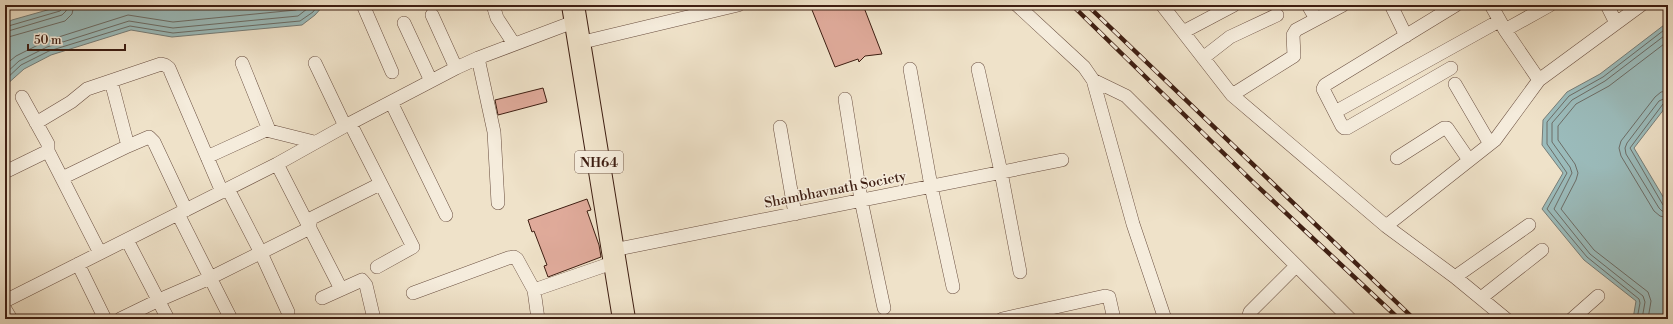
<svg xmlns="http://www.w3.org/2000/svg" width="1673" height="324" font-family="'Libre Bodoni',serif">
	<rect width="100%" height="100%" fill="#efe2c9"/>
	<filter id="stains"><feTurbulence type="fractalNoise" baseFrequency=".005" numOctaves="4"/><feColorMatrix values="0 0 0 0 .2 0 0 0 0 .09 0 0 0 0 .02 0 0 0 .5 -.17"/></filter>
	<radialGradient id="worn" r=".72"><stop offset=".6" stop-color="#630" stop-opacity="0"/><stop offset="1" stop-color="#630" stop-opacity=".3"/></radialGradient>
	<path fill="#9bbcbc" stroke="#767d78" d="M 65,5 L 324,5 L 315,15 L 302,25 L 172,37 L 131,30 L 51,55 L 24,69 L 5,86 L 5,24 L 12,20 Z
		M 1668,22 L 1668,104 L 1634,148 L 1668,205 L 1668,319 L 1633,319 L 1636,301 L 1584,260 L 1542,209 L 1563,173 L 1542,145 L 1543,120 L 1567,92 L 1600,74 Z"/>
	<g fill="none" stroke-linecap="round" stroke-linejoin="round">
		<path stroke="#6c6d67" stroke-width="1" d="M 5,27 L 60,11 L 62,9 L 63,5
			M 5,32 L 62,15 L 66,11 L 68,5
			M 5,38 L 65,21 L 72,14 L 74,5
			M 5,65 L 16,56 L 46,41 L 128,15 L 173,22 L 296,10 L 304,5
			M 5,74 L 19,61 L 47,47 L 129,21 L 173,28 L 298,16 L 312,5
			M 5,80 L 21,65 L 49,51 L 130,26 L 173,33 L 300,21 L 313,12 L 318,5
			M 1668,91 L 1661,92 L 1655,97 L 1621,141 L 1619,148 L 1621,156 L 1654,211 L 1660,216 L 1668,218
			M 1668,97 L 1659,101 L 1627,143 L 1625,148 L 1626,154 L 1659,208 L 1662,211 L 1668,212
			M 1668,102 L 1663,104 L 1630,148 L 1663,205 L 1668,207
			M 1637,319 L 1640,303 L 1639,299 L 1587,257 L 1547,209 L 1567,173 L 1547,144 L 1547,122 L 1569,96 L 1603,77 L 1668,27
			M 1642,319 L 1645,302 L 1643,296 L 1590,254 L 1554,209 L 1572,173 L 1570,167 L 1552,142 L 1552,123 L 1572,100 L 1605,81 L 1668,33
			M 1648,319 L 1651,301 L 1648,292 L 1594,250 L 1561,209 L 1576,180 L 1578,173 L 1575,164 L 1558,140 L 1558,126 L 1576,104 L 1609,86 L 1668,41"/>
	</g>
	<path fill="#dfaa9a" stroke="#3e1e12" d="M 810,5 L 863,5 L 882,54 L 865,56 L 859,62 L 858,59 L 835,67 Z
		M 543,88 L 547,102 L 498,115 L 495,100 Z
		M 587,199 L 591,210 L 587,211 L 599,245 L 601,257 L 548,277 L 544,266 L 547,265 L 534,231 L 532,232 L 528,220 Z"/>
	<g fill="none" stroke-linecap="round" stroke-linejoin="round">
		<g stroke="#6a4f40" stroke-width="14">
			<path id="street" d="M 363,5 L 392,72
				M 493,5 L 497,18 L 514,44
				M 1017,5 L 1084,67 L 1093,80 L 1133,224 L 1165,319
				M 1162,5 L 1232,95 L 1386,226 L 1455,277 L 1506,319
				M 1308,5 L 1316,19
				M 1391,5 L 1406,36
				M 1491,5 L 1505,30 L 1539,80
				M 1607,5 L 1616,23
				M 432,15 L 456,68
				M 404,23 L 431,81
				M 1505,30 L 1550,5
				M 1183,32 L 1234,5
				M 579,43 L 738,5
				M 478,58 L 494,132 L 498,203
				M 1203,58 L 1230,37 L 1277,15
				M 242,63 L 269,130
				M 315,63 L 345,126
				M 1451,68 L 1347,128 L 1344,128 L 1342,126 L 1323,89 L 1325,85 L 1456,5
				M 910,69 L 931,186 L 953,287
				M 978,69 L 1001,172 L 1020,272
				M 1093,80 L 1126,96 L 1350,319
				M 111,81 L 128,146
				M 1455,84 L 1490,144
				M 1232,95 L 1294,56 L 1293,35 L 1296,30 L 1343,5
				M 22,97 L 48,144 L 48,151
				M 845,99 L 861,200 L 884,308
				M 391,102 L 446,215
				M 1335,112 L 1499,21
				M 36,123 L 71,102 L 87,89 L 161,64 L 165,65 L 169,68 L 222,192
				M 350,123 L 413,247 L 377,267
				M 780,127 L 795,214
				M 207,157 L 266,130 L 314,142
				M 1397,158 L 1444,128 L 1447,128 L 1469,160
				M 277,164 L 341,289
				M 5,172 L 48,151 L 100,253
				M 62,178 L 128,146 L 149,137 L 154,142 L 186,210
				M 228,189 L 261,253 L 288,312
				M 178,214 L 231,319
				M 1386,226 L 1495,140 L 1539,80 L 1641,5
				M 127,240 L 168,319
				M 613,250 L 1062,160
				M 78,264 L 105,319
				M 1455,277 L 1529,225
				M 413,293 L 508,258 L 514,257 L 517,259 L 534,290
				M 322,298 L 362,280 L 366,285 L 374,319
				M 1481,298 L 1542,250
				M 5,301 L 277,164 L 345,126 L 456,68 L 478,58 L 576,21
				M 5,309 L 11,319
				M 120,319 L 159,300 L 210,278 L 310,228 L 310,219 L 380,184
				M 538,319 L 534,290 L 615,262
				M 1002,319 L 1105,296 L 1109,297 L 1114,319
				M 1252,319 L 1249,315 L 1250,312 L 1296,266
				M 1572,319 L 1598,296"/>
		</g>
		<g stroke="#3e1e12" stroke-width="24">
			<path id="highway" d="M 573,5 L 624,319"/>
		</g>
		<use href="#street" stroke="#f5ecdc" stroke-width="13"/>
		<use href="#highway" stroke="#efe2c9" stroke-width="22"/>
		<g stroke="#3e1e12" stroke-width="4.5">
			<path id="rail" d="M 1072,5 L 1254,183 L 1399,319
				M 1087,5 L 1414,319"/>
		</g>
		<use href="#rail" stroke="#f5ecdc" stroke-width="3" stroke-dasharray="9" stroke-linecap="butt"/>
	</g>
	<g text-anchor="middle" stroke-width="3" stroke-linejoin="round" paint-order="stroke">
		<rect fill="#f5ecdc" stroke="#755c4f" stroke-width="1" x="575" y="151" width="48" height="22" rx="3"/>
		<g font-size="13" font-weight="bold" fill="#3e1e12">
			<text x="599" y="167">NH64</text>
		</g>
		<g font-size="14" fill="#3e1e12" stroke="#f5ecdc">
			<text transform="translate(835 189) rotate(-11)" y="5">Shambhavnath Society</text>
		</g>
	</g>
	<rect width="1673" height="324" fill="none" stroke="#efe2c9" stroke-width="20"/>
	<rect x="6" y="6" width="1661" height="312" fill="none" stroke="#3e1e12" stroke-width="2"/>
	<rect x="10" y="10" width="1653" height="304" fill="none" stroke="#3e1e12"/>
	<path d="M28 44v6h97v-6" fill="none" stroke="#3e1e12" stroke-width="2"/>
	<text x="34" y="44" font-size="12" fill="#3e1e12" stroke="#f5ecdc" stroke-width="3" paint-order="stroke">50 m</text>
	<rect width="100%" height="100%" filter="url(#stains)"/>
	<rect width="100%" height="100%" fill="url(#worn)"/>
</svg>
